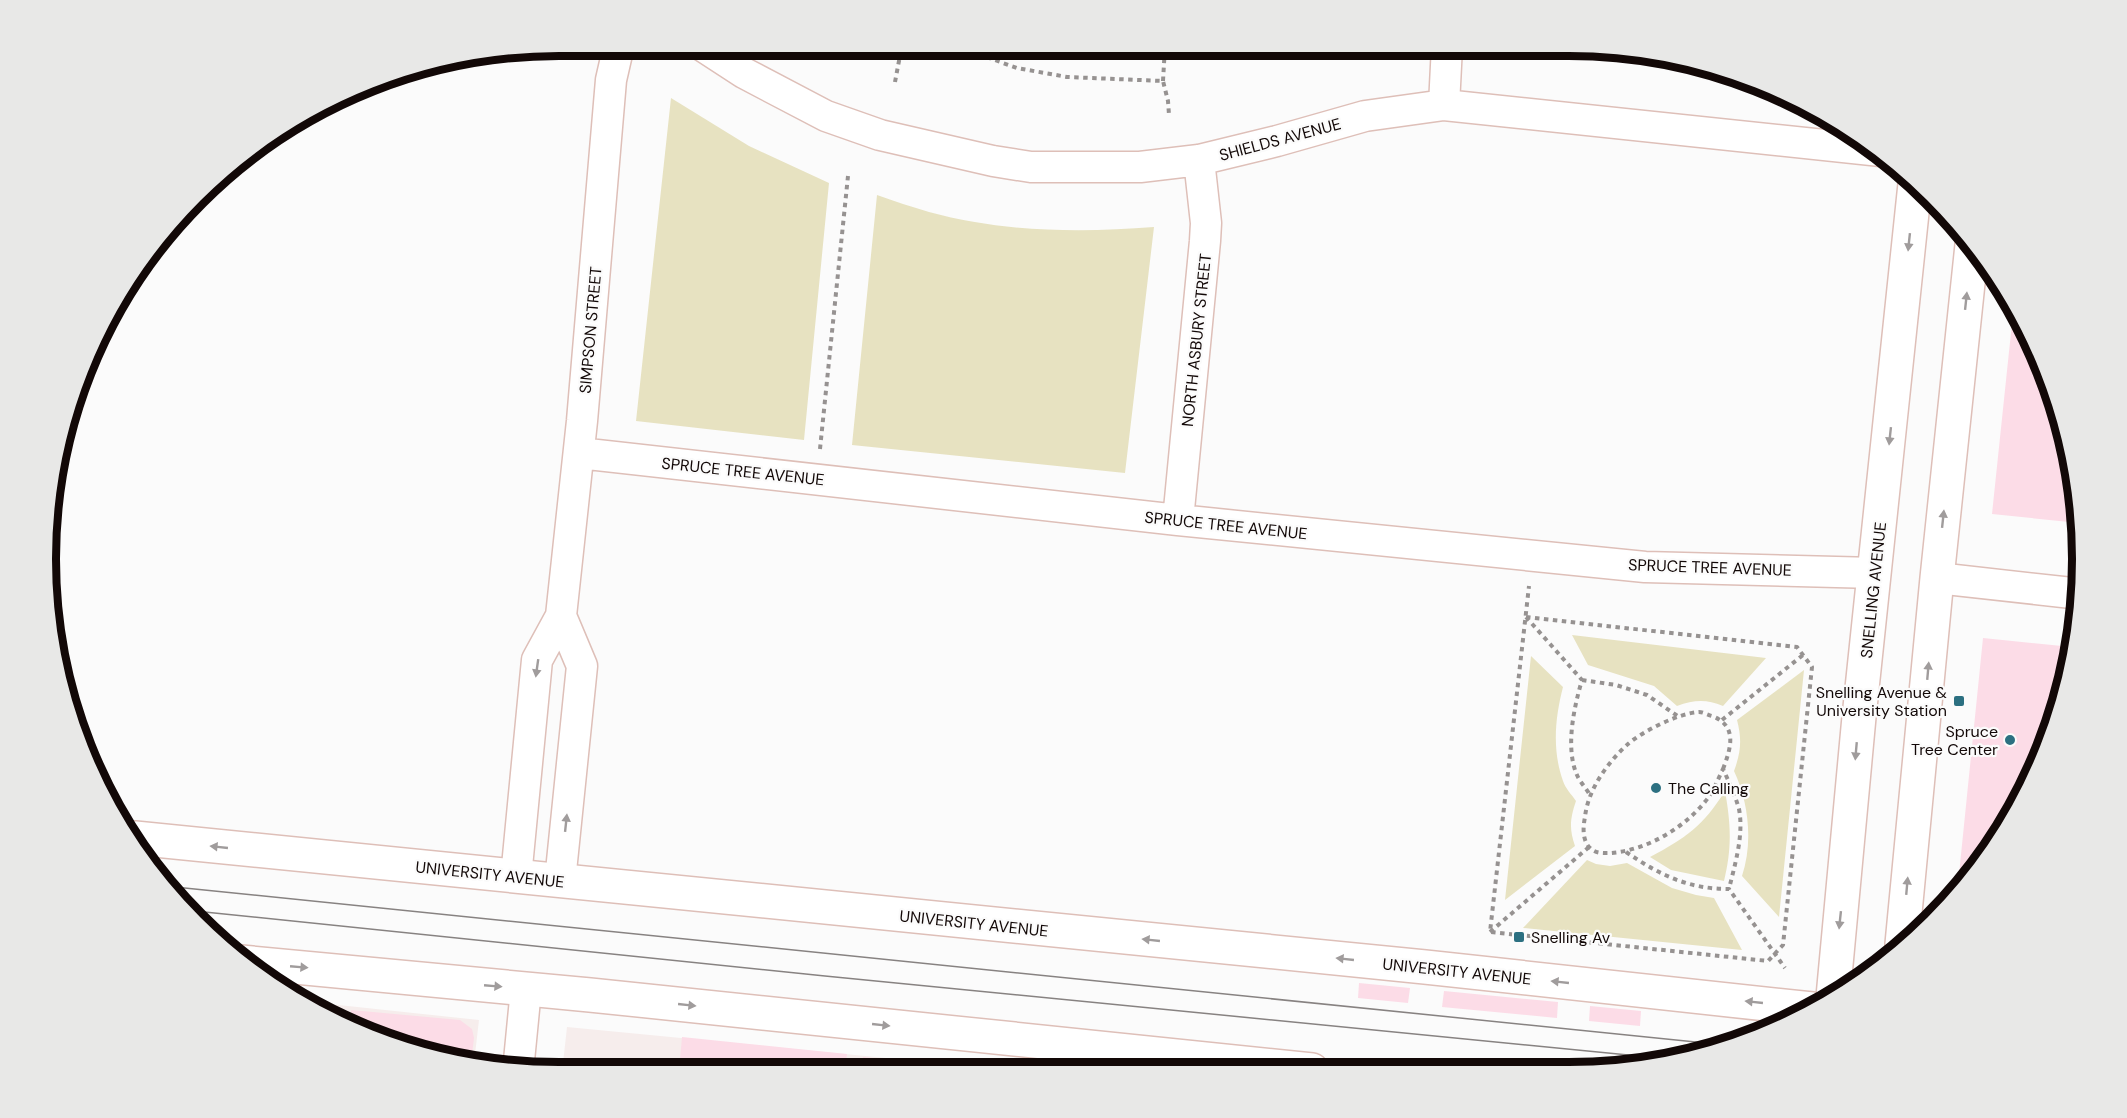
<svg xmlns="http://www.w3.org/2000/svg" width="2127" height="1118" font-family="'DM Sans',sans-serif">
	<rect width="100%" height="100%" fill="#fbfbfb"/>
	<path fill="#f6edec" d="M 301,1001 L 479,1020 L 474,1063 L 426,1056 L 331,1020 Z
		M 567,1027 L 1010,1070 L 562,1072 Z"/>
	<path fill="#e7e2c1" d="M 671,98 L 749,146 L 829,183 L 804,440 L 636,421 Z
		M 877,195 C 894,201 912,207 929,212 C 1002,232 1079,233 1154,227 L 1125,473 L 852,445 Z
		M 1572,635 L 1766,658 L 1723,706 C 1706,699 1694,700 1677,706 L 1654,686 L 1588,665 Z
		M 1531,656 L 1563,687 C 1555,718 1552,750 1563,781 C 1565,788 1572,795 1576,801 C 1570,819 1569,828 1575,846 L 1505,900 Z
		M 1804,670 L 1779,917 L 1742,876 C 1753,843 1749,803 1734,771 C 1741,752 1742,739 1737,720 Z
		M 1725,791 C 1731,825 1732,848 1724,881 L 1671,870 L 1650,857 C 1686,838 1703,826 1725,791 Z
		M 1587,860 L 1596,864 L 1610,866 L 1627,863 L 1672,888 L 1696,895 L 1714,898 L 1742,950 L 1523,928 Z"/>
	<path fill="#fcdce7" d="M 2014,304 L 2055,394 L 2078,492 L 2079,523 L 1992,514 Z
		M 1983,638 L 2072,647 L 2064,692 L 2029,787 L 1957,894 Z
		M 1359,983 L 1410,988 L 1408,1003 L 1358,998 Z
		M 1444,991 L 1558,1002 L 1557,1018 L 1442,1007 Z
		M 1590,1006 L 1641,1011 L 1640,1026 L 1589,1021 Z
		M 351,1010 L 460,1020 L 472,1029 L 474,1038 L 471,1063 L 426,1056 L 350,1027 Z
		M 682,1037 L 847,1054 L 845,1071 L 679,1071 Z
		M 863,1057 L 976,1069 L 976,1071 L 862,1071 Z"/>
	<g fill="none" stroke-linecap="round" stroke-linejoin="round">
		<g stroke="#debfb8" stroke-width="33">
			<path id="street" d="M 701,45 L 744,73 L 826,116 L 880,135 L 993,161 L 1031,167 L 1140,167 L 1199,160 L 1277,141 L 1365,116 L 1444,105 L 1881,151
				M 1444,105 L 1447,46
				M 579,453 L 1178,520 L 1645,567 L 1875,573
				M 1178,520 L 1205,241 L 1206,223 L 1199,160
				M 1937,578 L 2081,594
				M 516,877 L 537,660 L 561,616 L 582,421 L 611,80 L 619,45
				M 560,881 L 582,666 L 561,616
				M 518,1071 L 526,989"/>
		</g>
		<g stroke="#debfb8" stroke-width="36">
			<path id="secondary" d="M 135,838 L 1425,967 L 1812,1009
				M 241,962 L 590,995 L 1312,1070"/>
		</g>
		<g stroke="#debfb8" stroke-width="36">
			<path id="primary" d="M 1902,944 L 1937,578 L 1972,245
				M 1833,997 L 1859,717 L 1915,184"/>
		</g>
		<path stroke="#969291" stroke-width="4" stroke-dasharray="4.5 4.5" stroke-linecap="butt" d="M 953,45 L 1017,68 L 1067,77 L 1163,81 L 1168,101 L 1169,115
			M 1163,81 L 1165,46
			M 895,82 L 902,45
			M 820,449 L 848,176
			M 1526,617 L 1797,647 L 1812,667 L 1783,945 L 1768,961 L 1490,932 L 1529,586
			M 1526,617 L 1582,680 C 1574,707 1565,748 1577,775 C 1580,782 1586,788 1590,795
			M 1582,680 L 1616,685 L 1647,695 L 1679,717
			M 1722,720 L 1803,655
			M 1723,769 C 1731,748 1738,726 1712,716 C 1708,715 1703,712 1699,712 C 1679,713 1643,731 1628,744 C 1608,762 1588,789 1585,817 C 1583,827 1582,840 1590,848 C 1596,854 1604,853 1611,853 C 1648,850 1686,827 1708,798 C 1714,790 1718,779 1723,769 C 1729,782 1735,795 1739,809 C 1744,835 1735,864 1729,889
			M 1626,852 C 1660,875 1688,889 1729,889 L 1785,968
			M 1490,932 L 1589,847"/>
		<use href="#street" stroke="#fff" stroke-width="30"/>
		<use href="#secondary" stroke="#fff" stroke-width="33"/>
		<use href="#primary" stroke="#fff" stroke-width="33"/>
		<path stroke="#878281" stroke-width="1.5" d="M 165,886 L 1725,1045
			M 185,910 L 825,976 L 1669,1059"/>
	</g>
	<defs><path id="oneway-solid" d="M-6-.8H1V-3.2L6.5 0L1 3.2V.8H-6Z" transform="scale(1.5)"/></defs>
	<g fill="#a09c9c">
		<use href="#oneway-solid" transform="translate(1909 242) rotate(96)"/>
		<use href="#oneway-solid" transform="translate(1966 301) rotate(-84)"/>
		<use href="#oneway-solid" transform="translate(1890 436) rotate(96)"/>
		<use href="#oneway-solid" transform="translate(1943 519) rotate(-84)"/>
		<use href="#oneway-solid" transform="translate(537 668) rotate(98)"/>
		<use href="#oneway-solid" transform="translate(1928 671) rotate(-85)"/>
		<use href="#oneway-solid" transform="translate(1856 751) rotate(95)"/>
		<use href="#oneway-solid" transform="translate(566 823) rotate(-84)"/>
		<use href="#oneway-solid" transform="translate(219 847) rotate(-174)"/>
		<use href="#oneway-solid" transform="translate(1907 886) rotate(-85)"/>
		<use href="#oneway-solid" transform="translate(1840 920) rotate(96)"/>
		<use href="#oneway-solid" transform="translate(1151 940) rotate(-174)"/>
		<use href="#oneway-solid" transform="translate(1345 959) rotate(-174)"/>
		<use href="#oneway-solid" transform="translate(299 967) rotate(5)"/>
		<use href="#oneway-solid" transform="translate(1560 982) rotate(-174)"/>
		<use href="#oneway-solid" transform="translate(493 986) rotate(5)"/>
		<use href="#oneway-solid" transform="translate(1754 1002) rotate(-174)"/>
		<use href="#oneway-solid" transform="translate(687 1005) rotate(6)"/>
		<use href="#oneway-solid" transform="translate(881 1025) rotate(6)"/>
	</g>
	<g fill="#2c7081" stroke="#fbfbfb" stroke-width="2">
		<rect x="1953" y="695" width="12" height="12" rx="3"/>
		<circle cx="2010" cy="740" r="6"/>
		<circle cx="1656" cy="788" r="6"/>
		<rect x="1513" y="931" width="12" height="12" rx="3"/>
	</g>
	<g text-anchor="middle" stroke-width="4.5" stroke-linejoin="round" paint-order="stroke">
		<g font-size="16" fill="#120807" stroke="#fbfbfb">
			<text transform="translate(1280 139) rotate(-15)" y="6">SHIELDS AVENUE</text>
			<text transform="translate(590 330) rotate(-85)" y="6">SIMPSON STREET</text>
			<text transform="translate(1196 340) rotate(-84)" y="6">NORTH ASBURY STREET</text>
			<text transform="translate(743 471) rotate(6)" y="6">SPRUCE TREE AVENUE</text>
			<text transform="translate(1226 525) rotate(6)" y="6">SPRUCE TREE AVENUE</text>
			<text transform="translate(1710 567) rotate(2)" y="6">SPRUCE TREE AVENUE</text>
			<text transform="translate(1873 590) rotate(-84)" y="6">SNELLING AVENUE</text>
			<text transform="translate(490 874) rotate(6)" y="6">UNIVERSITY AVENUE</text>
			<text transform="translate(974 923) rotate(6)" y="6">UNIVERSITY AVENUE</text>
			<text transform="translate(1457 971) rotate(6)" y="6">UNIVERSITY AVENUE</text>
		</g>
		<g font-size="16" fill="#120807" stroke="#fbfbfb" text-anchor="end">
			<text x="1947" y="698">Snelling Avenue &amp;<tspan x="1947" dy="18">University Station</tspan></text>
			<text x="1998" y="737">Spruce<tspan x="1998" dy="18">Tree Center</tspan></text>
			<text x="1668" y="794" text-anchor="start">The Calling</text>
			<text x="1531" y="943" text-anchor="start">Snelling Av</text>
		</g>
	</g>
	<path d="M0 0H2127V1118H0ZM559 56H1569A503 503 0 0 1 2072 559V559A503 503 0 0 1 1569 1062H559A503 503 0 0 1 56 559V559A503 503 0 0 1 559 56Z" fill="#e8e8e7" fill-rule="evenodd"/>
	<path fill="none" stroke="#120807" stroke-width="8" d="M559 56H1569A503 503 0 0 1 2072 559V559A503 503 0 0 1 1569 1062H559A503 503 0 0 1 56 559V559A503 503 0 0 1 559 56Z"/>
</svg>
